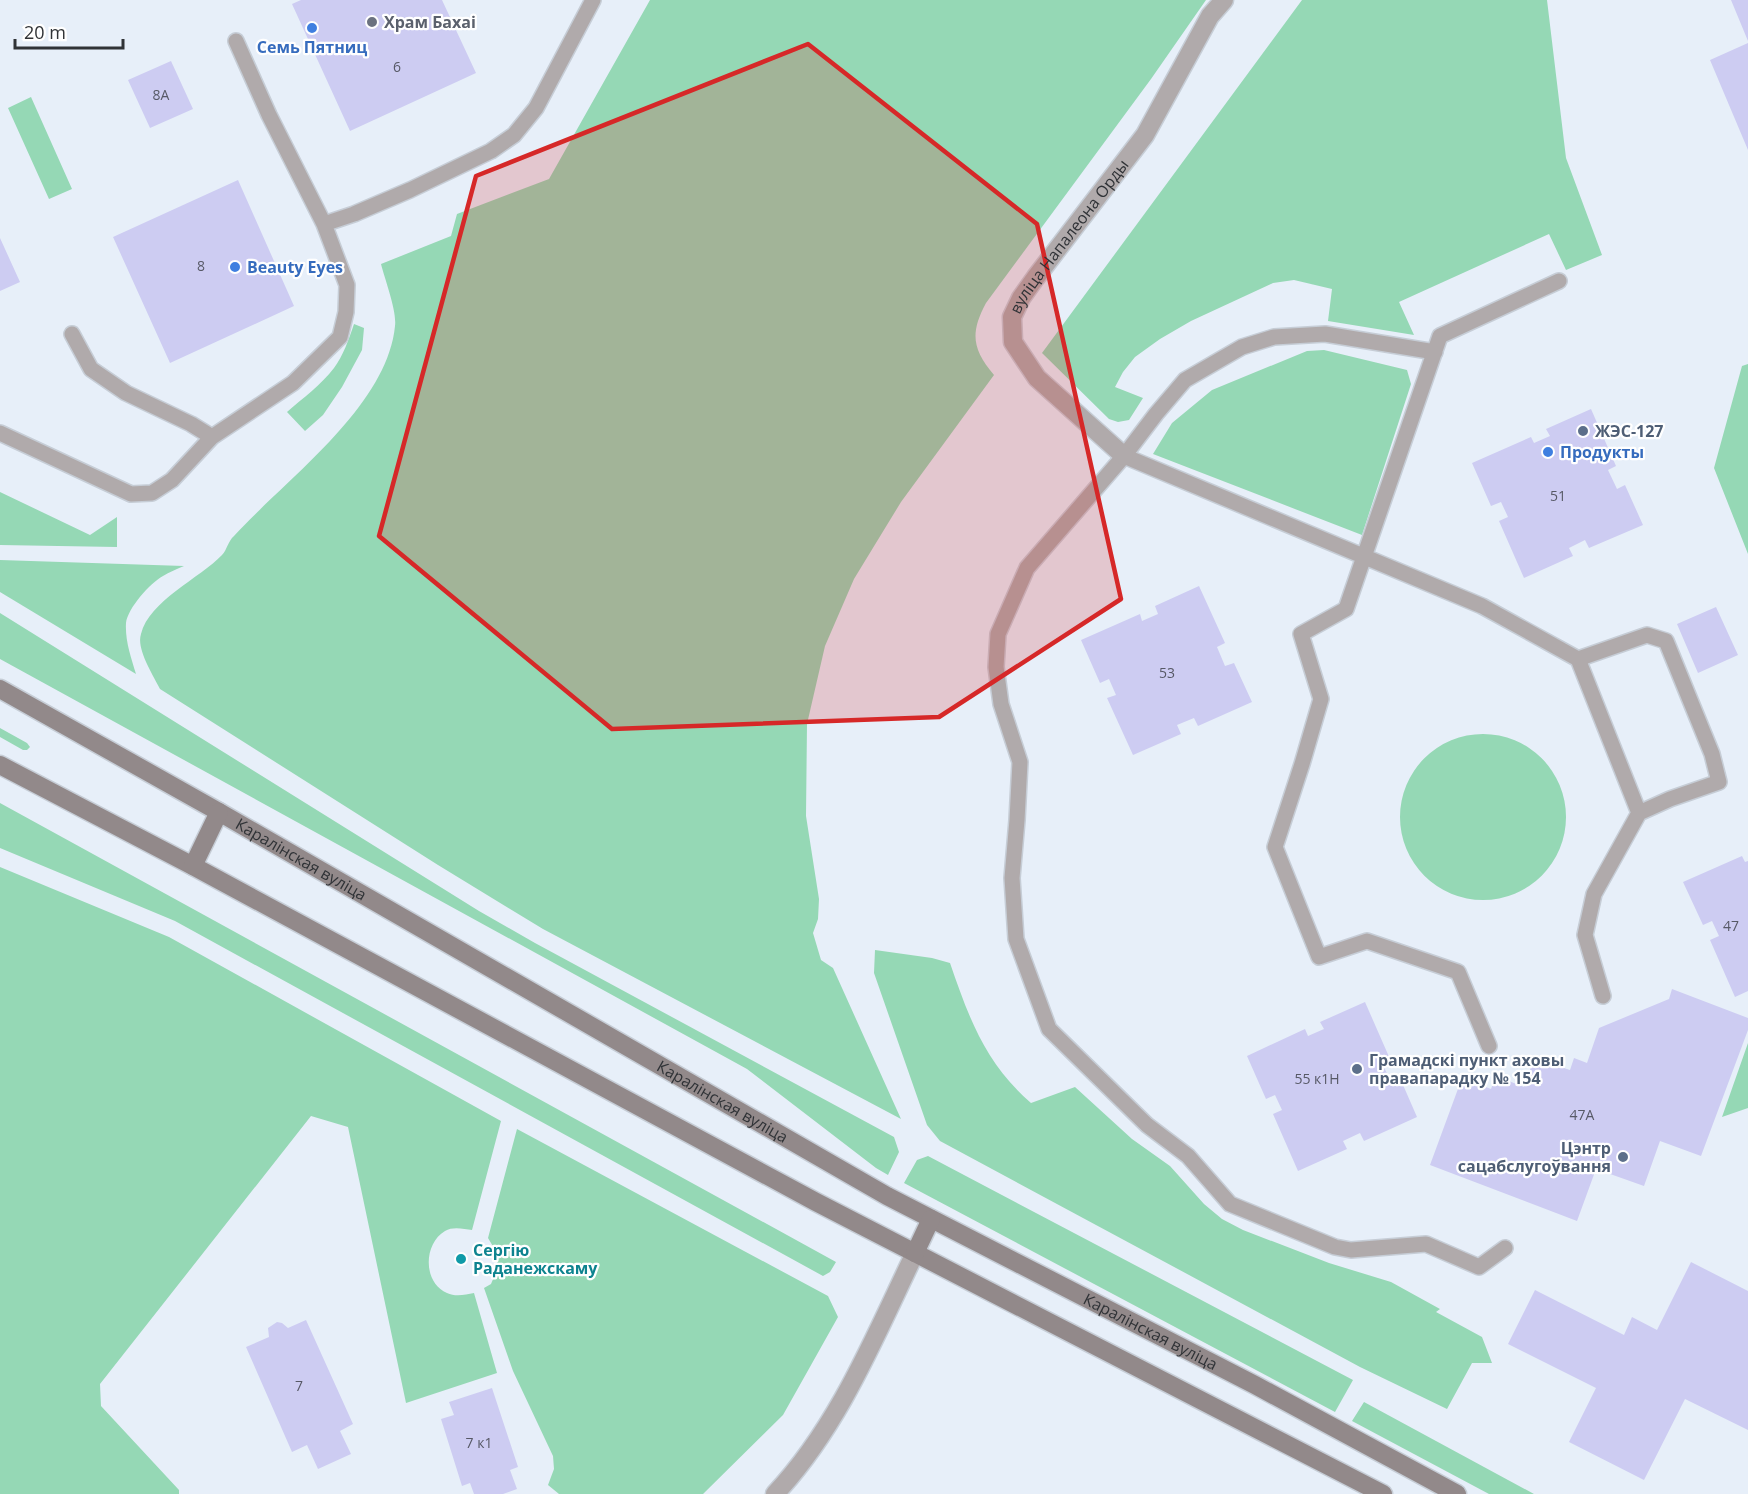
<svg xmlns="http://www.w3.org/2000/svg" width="1748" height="1494" font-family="'Open Sans',sans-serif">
	<rect width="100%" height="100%" fill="#e7eff9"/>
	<path fill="#95d8b5" d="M 650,0 L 1206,0 L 1151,79 L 986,303 C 970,333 972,349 994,375 L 901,502 L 854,579 L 825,646 L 807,724 L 806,816 L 819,899 L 818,919 L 813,933 L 821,960 L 833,968 L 901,1119 L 543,929 L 438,865 L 160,689 C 153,675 136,649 141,634 C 149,601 200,578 222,555 C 227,550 228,541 234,536 C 286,479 387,407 395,326 C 397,311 385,280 381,264 L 451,236 L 457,214 L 549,179 Z
		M 1302,0 L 1547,0 L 1566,158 L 1602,255 L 1566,270 L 1549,234 L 1399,302 L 1414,335 L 1328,321 L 1332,289 L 1294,280 L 1273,283 L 1191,321 L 1160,339 L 1135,357 L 1123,372 L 1115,387 L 1143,398 L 1129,420 L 1118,422 L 1109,419 L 1042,353 Z
		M 31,97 L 72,189 L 49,199 L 8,108 Z
		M 354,324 L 364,328 L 362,350 L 342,387 L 323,415 L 305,431 L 287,412 C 303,398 321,385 334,368 C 343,356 349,339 354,324 Z
		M 1324,350 L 1407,370 L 1411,384 L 1362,535 L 1153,454 L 1172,423 L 1212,390 L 1307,351 Z
		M 1748,364 L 1748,554 L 1714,468 L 1742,366 Z
		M 0,492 L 90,535 L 117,517 L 117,547 L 0,545 Z
		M 0,560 L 184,566 C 177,569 169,572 163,576 C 150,583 128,608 126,623 C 125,641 131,657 136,674 L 0,592 Z
		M 0,613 L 479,911 L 535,943 L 894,1137 L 899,1152 L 888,1175 L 876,1168 L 747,1069 L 0,659 Z
		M 0,728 L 27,743 L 30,747 L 27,750 L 23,750 L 0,737 Z
		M1400 817a83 83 0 1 1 166 0a83 83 0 1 1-166 0Z
		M 0,803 L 836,1262 L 830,1272 L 823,1276 L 175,921 L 0,848 Z
		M 0,867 L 169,937 L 501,1121 L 472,1230 C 464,1229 453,1226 445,1231 C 423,1244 423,1283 447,1293 C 455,1297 465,1295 474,1293 L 497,1373 L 406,1403 L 348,1127 L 311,1116 L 100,1384 L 101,1406 L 179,1490 L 179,1494 L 0,1494 Z
		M 875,950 L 932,958 L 950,963 C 969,1018 985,1063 1031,1103 L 1075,1087 L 1132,1139 L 1170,1166 L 1204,1204 L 1222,1219 L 1243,1230 L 1329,1263 L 1391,1282 L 1440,1309 L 1436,1312 L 1482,1337 L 1492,1363 L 1472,1363 L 1447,1409 L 1360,1367 L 940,1141 L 927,1125 L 874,973 Z
		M 1748,1043 L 1748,1108 L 1722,1117 Z
		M 517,1129 L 828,1296 L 838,1317 L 783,1415 L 703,1494 L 559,1494 L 548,1485 L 554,1469 L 553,1456 L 513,1371 L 484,1288 L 491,1284 C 500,1264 500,1257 488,1238 Z
		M 928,1156 L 1353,1380 L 1335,1412 L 904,1183 L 917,1160 Z
		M 1364,1402 L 1534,1494 L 1489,1494 L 1352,1421 Z"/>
	<path fill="#cdccf2" d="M 301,0 L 442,0 L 476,73 L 350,131 L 292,4 Z
		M 1731,0 L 1748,0 L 1748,41 Z
		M 1748,43 L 1748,150 L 1710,60 Z
		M 171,61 L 193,109 L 150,128 L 128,80 Z
		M 238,180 L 294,306 L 170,363 L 113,237 Z
		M 0,238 L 20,282 L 0,291 Z
		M 1591,409 L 1616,466 L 1608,470 L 1617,489 L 1625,485 L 1643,525 L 1589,548 L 1585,540 L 1569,548 L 1573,556 L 1524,578 L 1499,521 L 1508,517 L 1501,502 L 1491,506 L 1472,463 L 1531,437 L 1534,443 L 1550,436 L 1546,429 Z
		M 1199,586 L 1225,643 L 1217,647 L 1225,666 L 1234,663 L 1252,702 L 1198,726 L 1194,718 L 1177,725 L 1181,734 L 1133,755 L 1107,698 L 1116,695 L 1109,679 L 1100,683 L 1081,640 L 1140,614 L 1142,621 L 1158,614 L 1155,606 Z
		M 1716,607 L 1738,655 L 1698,673 L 1677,624 Z
		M 1742,856 L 1745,862 L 1748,861 L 1748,991 L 1735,997 L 1710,940 L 1719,936 L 1712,921 L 1703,925 L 1683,882 Z
		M 1672,989 L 1748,1018 L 1748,1030 L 1701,1156 L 1660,1141 L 1644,1186 L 1596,1169 L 1577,1221 L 1430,1165 L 1462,1078 L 1491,1089 L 1496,1076 L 1524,1087 L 1534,1058 L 1570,1070 L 1574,1058 L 1587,1063 L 1599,1028 L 1669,999 Z
		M 1365,1002 L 1390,1059 L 1382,1063 L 1391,1082 L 1400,1078 L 1417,1117 L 1364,1141 L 1360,1133 L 1343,1141 L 1347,1149 L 1298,1171 L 1273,1114 L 1282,1110 L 1275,1095 L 1266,1099 L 1247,1056 L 1305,1029 L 1308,1036 L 1324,1029 L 1320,1022 Z
		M 1691,1262 L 1748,1291 L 1748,1430 L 1685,1399 L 1644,1480 L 1569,1442 L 1596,1388 L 1508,1344 L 1535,1290 L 1624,1335 L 1632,1317 L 1657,1330 Z
		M 306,1320 L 353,1424 L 340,1431 L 351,1454 L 318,1469 L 307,1445 L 292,1452 L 246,1347 L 269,1337 L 268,1328 L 277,1322 L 282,1323 L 288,1328 Z
		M 492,1388 L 518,1467 L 510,1470 L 517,1489 L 503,1494 L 474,1494 L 470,1483 L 462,1486 L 441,1419 L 454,1415 L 449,1402 Z"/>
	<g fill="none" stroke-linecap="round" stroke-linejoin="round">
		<g stroke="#c6cdd6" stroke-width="18">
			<path id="lane" d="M 324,224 L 354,214 L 410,190 L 491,151 L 514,135 L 536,108 L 593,0
				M 72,334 L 91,369 L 126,393 L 191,424 L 212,437
				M 1435,352 L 1325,334 L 1274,337 L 1242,347 L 1185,380 L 1156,414 L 1124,456 L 1027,568 L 998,634 L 996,667 L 1001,704 L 1020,762 L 1017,820 L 1012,878 L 1016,939 L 1049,1029 L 1147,1125 L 1188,1156 L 1230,1204 L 1335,1247 L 1351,1250 L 1426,1244 L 1479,1267 L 1505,1248
				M 0,433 L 131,494 L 152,493 L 172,480 L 212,437 L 293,383 L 340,337 L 346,312 L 347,285 L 324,224 L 269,115 L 236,41
				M 1124,456 L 1482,606 L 1578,659 L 1639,813
				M 1578,659 L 1647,635 L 1666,641 L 1712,754 L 1719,782 L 1670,799 L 1639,813 L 1594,894 L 1585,935 L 1603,996
				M 1489,1046 L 1458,972 L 1367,941 L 1319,957 L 1275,847 L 1302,764 L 1321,699 L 1301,634 L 1346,609 L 1440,336 L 1559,281"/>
		</g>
		<g stroke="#c6cdd6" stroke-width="21">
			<g id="street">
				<path id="s1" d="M 1124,456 L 1037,378 L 1013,342 L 1012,317 L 1021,298 L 1036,277 L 1145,135 L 1210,16 L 1224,0"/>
				<path d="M 775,1494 C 839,1426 875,1336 915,1253"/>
			</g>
		</g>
		<g stroke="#c6cdd6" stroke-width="21">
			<g id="secondary">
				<path id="s2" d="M 0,689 L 219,812 L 887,1196 L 1255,1385 L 1457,1494"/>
				<path d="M 0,765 L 193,866 L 816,1202 L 1383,1494"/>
				<path d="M 193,866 L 219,812"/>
				<path d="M 915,1253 L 931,1219"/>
			</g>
		</g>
		<use href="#lane" stroke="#b0aaab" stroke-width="15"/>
		<use href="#street" stroke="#b0aaab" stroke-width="18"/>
		<use href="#secondary" stroke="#92898a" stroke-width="18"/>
	</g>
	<path fill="#d62828" fill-opacity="0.2" stroke="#d62828" stroke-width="4.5" stroke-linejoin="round" d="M 808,44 L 1037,224 L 1121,599 L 939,717 L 612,729 L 379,536 L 476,176 Z"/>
	<circle fill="#6b7280" stroke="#fff" stroke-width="2" cx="372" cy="22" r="6"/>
	<g fill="#3f7fe0" stroke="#fff" stroke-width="2">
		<circle cx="312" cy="28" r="6"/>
		<circle cx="235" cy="267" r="6"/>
		<circle cx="1548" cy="452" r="6"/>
	</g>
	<g fill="#5c6f8a" stroke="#fff" stroke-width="2">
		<circle cx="1583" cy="431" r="6"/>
		<circle cx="1357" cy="1069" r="6"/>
		<circle cx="1623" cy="1157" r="6"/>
	</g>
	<circle fill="#0f9aa8" stroke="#fff" stroke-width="2" cx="461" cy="1259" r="6"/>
	<g text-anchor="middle" stroke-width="4.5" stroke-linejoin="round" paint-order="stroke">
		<g font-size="14" fill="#575966">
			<text x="397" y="72">6</text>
			<text x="161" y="100">8А</text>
			<text x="201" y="271">8</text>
			<text x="1558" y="501">51</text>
			<text x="1167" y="678">53</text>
			<text x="1731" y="931">47</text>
			<text x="1317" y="1084">55 к1Н</text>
			<text x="1582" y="1120">47А</text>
			<text x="299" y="1391">7</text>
			<text x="479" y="1448">7 к1</text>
		</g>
		<g font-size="16" font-weight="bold" fill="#5b616d" stroke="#fff" text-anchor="start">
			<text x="384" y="28">Храм Бахаі</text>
		</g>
		<g font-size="16" font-weight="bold" fill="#366cbe" stroke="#fff" text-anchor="start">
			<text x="312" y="53" text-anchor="middle">Семь Пятниц</text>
			<text x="247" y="273">Beauty Eyes</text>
			<text x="1560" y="458">Продукты</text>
		</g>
		<g font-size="16" fill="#303337" stroke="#fff">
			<text dy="6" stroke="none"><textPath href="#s1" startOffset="284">вуліца Напалеона Орды</textPath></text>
			<text dy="6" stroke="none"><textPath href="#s2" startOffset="346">Каралінская вуліца</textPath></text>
			<text dy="6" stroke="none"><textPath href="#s2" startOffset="832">Каралінская вуліца</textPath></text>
			<text dy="6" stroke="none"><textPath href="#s2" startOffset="1318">Каралінская вуліца</textPath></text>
		</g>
		<g font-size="16" font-weight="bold" fill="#4e5e75" stroke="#fff" text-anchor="start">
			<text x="1595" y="437">ЖЭС-127</text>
			<text x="1369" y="1066">Грамадскі пункт аховы<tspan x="1369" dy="18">правапарадку № 154</tspan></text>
			<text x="1611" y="1154" text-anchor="end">Цэнтр<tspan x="1611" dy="18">сацабслугоўвання</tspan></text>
		</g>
		<g font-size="16" font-weight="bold" fill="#0d838f" stroke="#fff" text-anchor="start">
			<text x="473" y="1256">Сергію<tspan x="473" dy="18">Раданежскаму</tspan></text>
		</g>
	</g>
	<path d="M15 39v9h108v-9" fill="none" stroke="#303337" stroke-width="3"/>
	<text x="24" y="39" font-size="18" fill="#303337" stroke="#ffffff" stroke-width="4.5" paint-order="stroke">20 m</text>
</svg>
